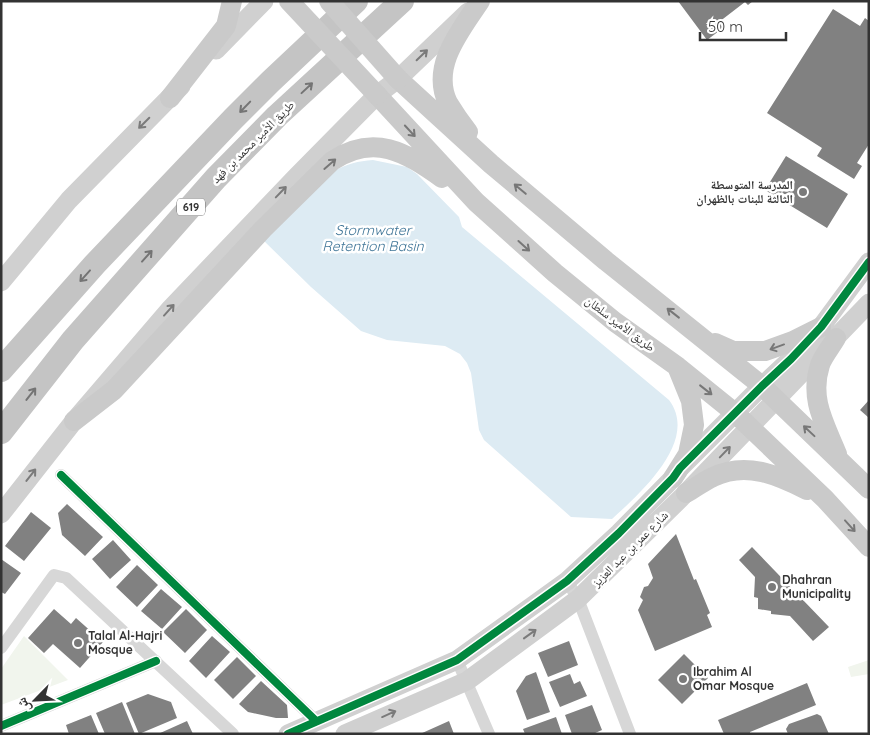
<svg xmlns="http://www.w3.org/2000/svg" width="870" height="735" font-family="Quicksand,'Noto Naskh Arabic',sans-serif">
	<rect width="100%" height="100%" fill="#fff"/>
	<path fill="#f1f5ed" d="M 24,636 L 68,680 L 1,705 L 1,669 Z
		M 869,660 L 869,674 L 851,677 L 848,667 Z"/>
	<path fill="#ddebf3" d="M 373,160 L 407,167 L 417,174 L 459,217 L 462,227 L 669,400 C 700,441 639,494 612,519 L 571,517 L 484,440 L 479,430 L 471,373 L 467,363 L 460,354 L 445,346 L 387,340 L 361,331 L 311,287 L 263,240 L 334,171 C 347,164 358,161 373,160 Z"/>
	<path fill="#818181" d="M 678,1 L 753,1 L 748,5 L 745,2 L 719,22 L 723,28 L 707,40 Z
		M 833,9 L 860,26 L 865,18 L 869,21 L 869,144 L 857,163 L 862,166 L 854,179 L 817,156 L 822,148 L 767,113 Z
		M 786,156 L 848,194 L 827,228 L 765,190 Z
		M 869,400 L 869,418 L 860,410 Z
		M 67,504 L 103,537 L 85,556 L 62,535 L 58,513 Z
		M 31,512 L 51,528 L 24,561 L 5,546 Z
		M 676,534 L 694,580 L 696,579 L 710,613 L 707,615 L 712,627 L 655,651 L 638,610 L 643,600 L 640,597 L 644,587 L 648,586 L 653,578 L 648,564 Z
		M 113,540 L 131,560 L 110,579 L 92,559 Z
		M 752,547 L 829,627 L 813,641 L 790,616 L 771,614 L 771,611 L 758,609 L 758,598 L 754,597 L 755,577 L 739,560 Z
		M 1,559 L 21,573 L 5,594 L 1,592 Z
		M 137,565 L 158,585 L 137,607 L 116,587 Z
		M 161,589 L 182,607 L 162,629 L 141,611 Z
		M 54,609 L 71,624 L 76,618 L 103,642 L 80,668 L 53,644 L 44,653 L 28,638 Z
		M 186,609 L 207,630 L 185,653 L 163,632 Z
		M 212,636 L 230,652 L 206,678 L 189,661 Z
		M 569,641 L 578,665 L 548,677 L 538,653 Z
		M 684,654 L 708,678 L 682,704 L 658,680 Z
		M 237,657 L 256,676 L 233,699 L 214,680 Z
		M 536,672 L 550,712 L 527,720 L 516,691 L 526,676 Z
		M 570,674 L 574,684 L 580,681 L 587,696 L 560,707 L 549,682 Z
		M 261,681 L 287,705 L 288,718 L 276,718 L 248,712 L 239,704 Z
		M 807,683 L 816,705 L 750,732 L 750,734 L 724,734 L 718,720 Z
		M 148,694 L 171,702 L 177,718 L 139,734 L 126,703 Z
		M 122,702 L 135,734 L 105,734 L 96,713 Z
		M 592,705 L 602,730 L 593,734 L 572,734 L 565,715 Z
		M 817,714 L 821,716 L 829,734 L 788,734 L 786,729 L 789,724 Z
		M 91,715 L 99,734 L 69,734 L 66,725 Z
		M 556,717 L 562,734 L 525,734 L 523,729 Z
		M 187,721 L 193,734 L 158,734 Z
		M 449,721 L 454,734 L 420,734 Z"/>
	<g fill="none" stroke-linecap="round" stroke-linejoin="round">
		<path stroke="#d7d7d7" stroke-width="12" d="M 61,475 L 316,721
			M 567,581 L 578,599 L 630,734
			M 1,648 L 54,575 L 66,578 L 233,734
			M 457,660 L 489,734
			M 1,726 L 156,661"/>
		<path stroke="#d0d0d0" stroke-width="19" d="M 216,50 L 264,1
			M 1,282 L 69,200 L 181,86
			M 1,514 L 74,421 L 171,308 L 296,177 L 377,95 L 398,79 L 468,12
			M 288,734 L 457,660 L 567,581 L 619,533 L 673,478 L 680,468 L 762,386 L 791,359 L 821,327 L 869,262
			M 345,734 L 467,681 L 578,599 L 681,498 L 869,303"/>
		<path stroke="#cacaca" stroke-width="20" d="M 398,79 L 491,164 L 606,261 L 762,386 L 869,489
			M 377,95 L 476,202 L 555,273 L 615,322 L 678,367 L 735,413 L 825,499 L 869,547
			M 170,98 L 226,26 L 232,1
			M 468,132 C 461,123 454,113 448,103 C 430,66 461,30 480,1
			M 836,338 C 831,347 823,356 820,365 C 809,399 825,424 837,454
			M 715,343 L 733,351 L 765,351 L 793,341 L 821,327
			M 74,421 L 114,390 L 263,229 L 332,161 C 374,133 405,152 442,178
			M 673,478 L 688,454 L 694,425 L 691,401 L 678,369
			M 686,493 C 695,488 704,481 713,477 C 746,461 777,475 807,490"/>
		<path stroke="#c4c4c4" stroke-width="24" d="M 1,370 L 95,264 L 233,119 L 270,82 L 356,1
			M 1,432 L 73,340 L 216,178 L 277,116 L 402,1"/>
		<path stroke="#cacaca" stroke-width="20" d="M 289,1 L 377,95
			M 329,1 L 398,79"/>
		<g stroke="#fff" stroke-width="11">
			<path id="cycleway" d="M 61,475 L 316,721
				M 1,726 L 156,661
				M 288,734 L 457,660 L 567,581 L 619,533 L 673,478 L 680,468 L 762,386 L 791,359 L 821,327 L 869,262"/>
		</g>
		<use href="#cycleway" stroke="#00873e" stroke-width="8"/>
	</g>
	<defs><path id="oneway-shaft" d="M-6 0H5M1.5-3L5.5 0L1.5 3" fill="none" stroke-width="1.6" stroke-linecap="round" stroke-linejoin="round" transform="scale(1.25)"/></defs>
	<g stroke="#7a7a7a">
		<use href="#oneway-shaft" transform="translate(422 55) rotate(-44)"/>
		<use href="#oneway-shaft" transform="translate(144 123) rotate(135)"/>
		<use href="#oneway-shaft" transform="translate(281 192) rotate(-46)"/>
		<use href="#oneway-shaft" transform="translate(169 310) rotate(-48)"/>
		<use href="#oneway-shaft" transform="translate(725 452) rotate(-46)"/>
		<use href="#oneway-shaft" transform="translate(31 475) rotate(-52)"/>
		<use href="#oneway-shaft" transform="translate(530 634) rotate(-36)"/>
		<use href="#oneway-shaft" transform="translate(389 714) rotate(-24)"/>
	</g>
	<g stroke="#747474">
		<use href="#oneway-shaft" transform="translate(307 88) rotate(-43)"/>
		<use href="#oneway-shaft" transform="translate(245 107) rotate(134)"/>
		<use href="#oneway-shaft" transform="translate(147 256) rotate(-48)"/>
		<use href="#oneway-shaft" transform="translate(85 276) rotate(132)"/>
		<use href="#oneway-shaft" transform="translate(31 394) rotate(-52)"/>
	</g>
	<g stroke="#777">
		<use href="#oneway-shaft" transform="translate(410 131) rotate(47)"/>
		<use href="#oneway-shaft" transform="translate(330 164) rotate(-41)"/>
		<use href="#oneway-shaft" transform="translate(520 189) rotate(-140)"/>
		<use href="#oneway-shaft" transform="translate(524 246) rotate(42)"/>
		<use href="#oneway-shaft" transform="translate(673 313) rotate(-142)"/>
		<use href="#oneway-shaft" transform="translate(777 347) rotate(160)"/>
		<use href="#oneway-shaft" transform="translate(706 390) rotate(38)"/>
		<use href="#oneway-shaft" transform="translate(809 431) rotate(-137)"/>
		<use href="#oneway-shaft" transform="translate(850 526) rotate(48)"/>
	</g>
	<g fill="#7a7a7a" stroke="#fff" stroke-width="2">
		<circle cx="803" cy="192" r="5"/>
		<circle cx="772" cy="587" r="5"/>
		<circle cx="78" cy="643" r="5"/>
		<circle cx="683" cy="679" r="5"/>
	</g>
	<g text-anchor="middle" stroke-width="5" stroke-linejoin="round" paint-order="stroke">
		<rect fill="#fff" stroke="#707070" stroke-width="1" x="177" y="198.5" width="28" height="17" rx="4"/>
		<g font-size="11" font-weight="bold" fill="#333">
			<text x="191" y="211">619</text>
		</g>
		<g font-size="12" fill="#333" stroke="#fff">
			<text transform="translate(253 142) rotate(-45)" y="4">طريق الأمير محمد بن فهد</text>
			<text transform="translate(620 324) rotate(37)" y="4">طريق الأمير سلطان</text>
			<text transform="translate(630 549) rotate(-45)" y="4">شارع عمر بن عبد العزيز</text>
		</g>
		<g font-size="12" font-weight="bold" fill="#333" stroke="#fff" text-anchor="start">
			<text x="793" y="189" text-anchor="end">المدرسة المتوسطة<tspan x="793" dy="14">الثالثة للبنات بالظهران</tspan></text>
			<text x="782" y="584">Dhahran<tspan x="782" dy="14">Municipality</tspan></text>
			<text x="88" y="640">Talal Al-Hajri<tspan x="88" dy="14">Mosque</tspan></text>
			<text x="693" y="676">Ibrahim Al<tspan x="693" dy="14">Omar Mosque</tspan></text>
		</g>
		<g font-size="14" font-style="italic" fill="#3f7597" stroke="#fff">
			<text x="373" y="235">Stormwater<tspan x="373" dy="16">Retention Basin</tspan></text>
		</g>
	</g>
	<rect width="870" height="735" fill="none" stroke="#333333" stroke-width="5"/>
	<g transform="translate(35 700) rotate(246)" stroke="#ffffff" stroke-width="4" paint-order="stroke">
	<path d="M0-4L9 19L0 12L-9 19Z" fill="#333333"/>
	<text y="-8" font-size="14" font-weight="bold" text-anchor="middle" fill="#333333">ش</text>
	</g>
	<path d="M700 32v8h86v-8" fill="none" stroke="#333333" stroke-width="2.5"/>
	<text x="708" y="32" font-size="15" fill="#333333" stroke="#ffffff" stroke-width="4" paint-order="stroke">50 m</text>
</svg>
